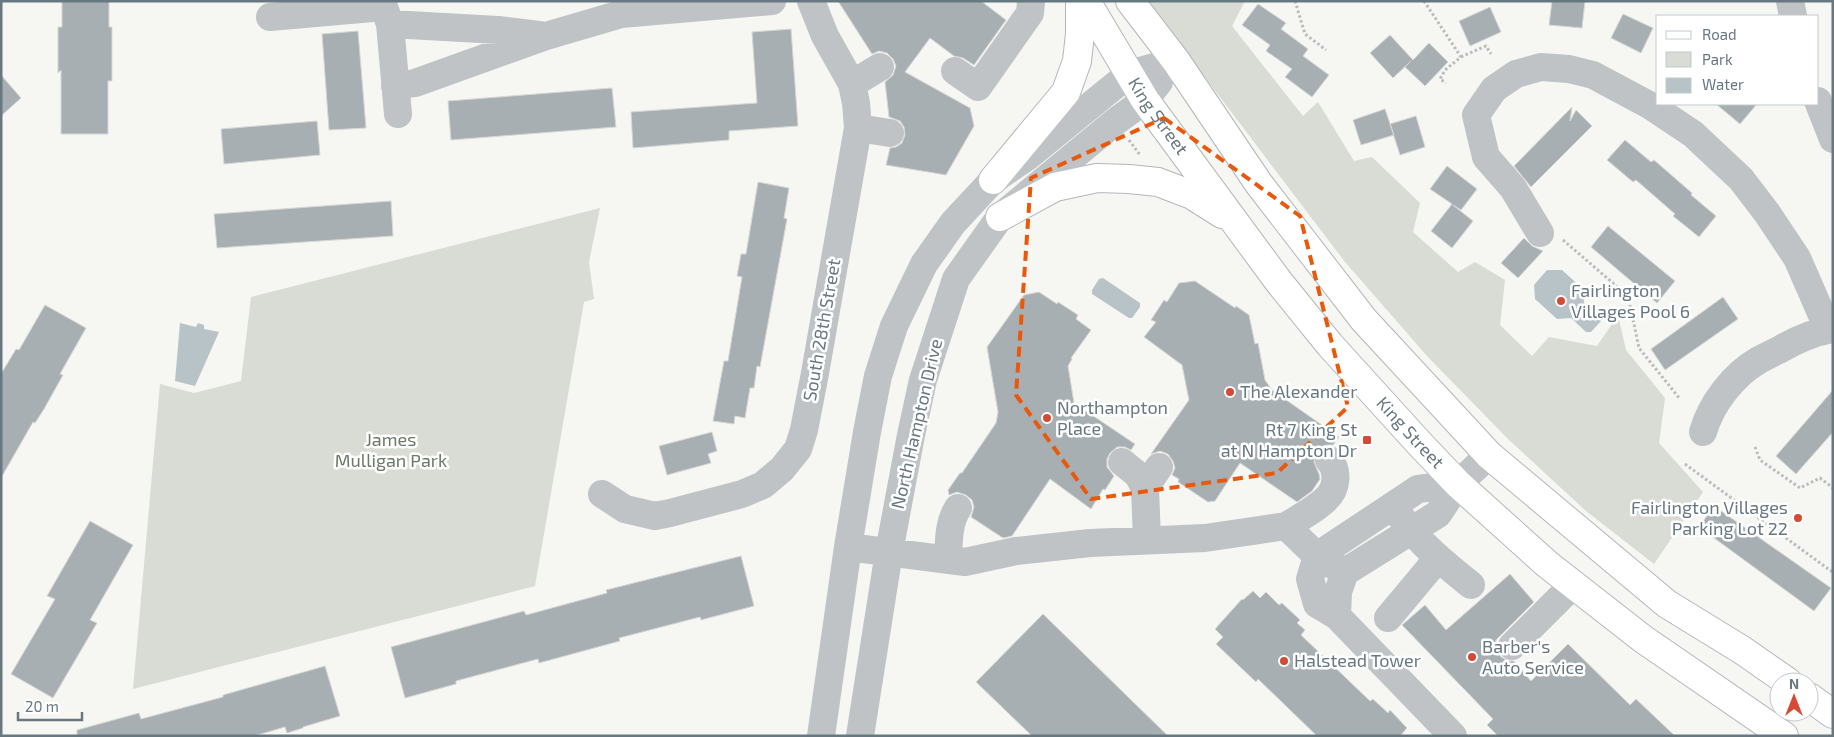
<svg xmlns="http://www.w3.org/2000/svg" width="1834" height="737" font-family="'Exo 2',sans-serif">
	<rect width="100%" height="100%" fill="#f6f6f3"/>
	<path fill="#d8dcd4" d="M 1147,1 L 1245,1 L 1232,26 L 1303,116 L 1318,102 L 1354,161 L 1372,157 L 1420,203 L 1413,232 L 1458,272 L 1475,262 L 1505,280 L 1500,325 L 1532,356 L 1549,337 L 1597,346 L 1618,315 L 1626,350 L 1665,398 L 1659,443 L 1703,492 L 1654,564 L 1586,511 L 1508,439 L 1427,356 L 1345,262 Z
		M 600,208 L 589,262 L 594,299 L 584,302 L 535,586 L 133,689 L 160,384 L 194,393 L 241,381 L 251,297 Z"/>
	<path fill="#b7c3c6" d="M 1547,270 L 1562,270 L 1583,289 L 1584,303 L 1600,317 L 1601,321 L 1591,332 L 1586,332 L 1571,318 L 1557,319 L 1535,299 L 1534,285 Z
		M 1103,278 L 1140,303 L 1140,307 L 1132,318 L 1129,318 L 1092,294 L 1092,290 L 1099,279 Z
		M 180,323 L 196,327 L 198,323 L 204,325 L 204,329 L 219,332 L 195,386 L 175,381 Z"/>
	<path fill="#a7afb3" stroke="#d7d7d5" d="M 62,1 L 109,1 L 109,27 L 112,27 L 112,81 L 108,81 L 108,134 L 61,134 L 61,70 L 58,73 L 58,27 L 62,27 Z
		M 838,1 L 981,1 L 1006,20 L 974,65 L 963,58 L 954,56 L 930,38 L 905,72 L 970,108 L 974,126 L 946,175 L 886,165 L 890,148 L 896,147 L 902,143 L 905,135 L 904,127 L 900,121 L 889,117 L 885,82 L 893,75 L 896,66 L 893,59 L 887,53 L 879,51 L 872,54 Z
		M 1552,1 L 1585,1 L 1582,28 L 1549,25 Z
		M 1258,4 L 1286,23 L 1281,29 L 1308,49 L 1303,56 L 1329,75 L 1312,97 L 1285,77 L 1292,69 L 1266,51 L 1270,45 L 1242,25 Z
		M 1490,7 L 1501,32 L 1470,46 L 1459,21 Z
		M 1623,14 L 1653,28 L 1641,53 L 1611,38 Z
		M 791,29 L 798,126 L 729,131 L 729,140 L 633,148 L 631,112 L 757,103 L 752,32 Z
		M 358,31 L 366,128 L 329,130 L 322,34 Z
		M 1390,35 L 1413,60 L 1429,43 L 1448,62 L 1425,86 L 1405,67 L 1411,61 L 1393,78 L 1370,53 Z
		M 1,75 L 21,98 L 1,116 Z
		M 612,88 L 616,127 L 451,140 L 448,101 Z
		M 1716,104 L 1757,104 L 1740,124 Z
		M 1572,107 L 1570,121 L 1576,110 L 1592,126 L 1531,187 L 1514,166 Z
		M 1385,109 L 1394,135 L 1361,145 L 1353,120 Z
		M 1416,116 L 1425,147 L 1400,155 L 1390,124 Z
		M 317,121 L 320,155 L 224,164 L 221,129 Z
		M 1625,140 L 1651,162 L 1654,160 L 1692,193 L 1691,195 L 1716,216 L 1699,237 L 1673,216 L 1675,214 L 1636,180 L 1633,182 L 1607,160 Z
		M 1447,166 L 1477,189 L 1461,210 L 1453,205 L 1473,221 L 1452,248 L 1431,231 L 1452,204 L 1430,189 Z
		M 758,182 L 789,188 L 784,218 L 787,219 L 760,367 L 757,366 L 754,388 L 750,388 L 745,418 L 735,416 L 734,424 L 713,421 L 724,361 L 728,361 L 742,277 L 737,276 L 741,254 L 746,254 Z
		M 391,201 L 393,236 L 217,248 L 214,214 Z
		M 1608,226 L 1675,281 L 1657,303 L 1591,247 Z
		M 1524,238 L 1532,246 L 1543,251 L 1518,278 L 1501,263 Z
		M 1195,281 L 1235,308 L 1236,306 L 1249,315 L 1255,344 L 1258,343 L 1265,380 L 1272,390 L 1339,437 L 1333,445 L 1327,445 L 1320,447 L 1315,453 L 1314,462 L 1319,474 L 1320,479 L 1312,491 L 1297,502 L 1240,463 L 1215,501 L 1208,502 L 1178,482 L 1179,479 L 1172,475 L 1175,468 L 1173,461 L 1168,454 L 1160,451 L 1151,454 L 1189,400 L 1182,365 L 1144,337 L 1156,322 L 1151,320 L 1164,300 L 1167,302 L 1179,283 Z
		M 1039,292 L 1057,304 L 1058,302 L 1078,315 L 1076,319 L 1091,330 L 1071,358 L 1072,359 L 1068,366 L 1074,403 L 1135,444 L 1131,450 L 1125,447 L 1117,447 L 1110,453 L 1107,459 L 1107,467 L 1114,476 L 1105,490 L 1103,489 L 1091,509 L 1050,479 L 1012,536 L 1003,538 L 971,517 L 974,507 L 972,500 L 966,495 L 957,492 L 949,495 L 948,490 L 960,473 L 962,473 L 996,423 L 998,412 L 987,347 L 1024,295 Z
		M 1723,297 L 1738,319 L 1665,370 L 1651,349 Z
		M 45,305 L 86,328 L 60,374 L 63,375 L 44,409 L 35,423 L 33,422 L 1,478 L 1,374 L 16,349 L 19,350 Z
		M 1833,390 L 1833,432 L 1796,474 L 1776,456 Z
		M 712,432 L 717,451 L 708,454 L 711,463 L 667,475 L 659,446 Z
		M 1714,506 L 1831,588 L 1814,611 L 1699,527 Z
		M 90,521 L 133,545 L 90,620 L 97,623 L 53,698 L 11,674 L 55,599 L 47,596 Z
		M 741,556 L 754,606 L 701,620 L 700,617 L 619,638 L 620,641 L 539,663 L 538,659 L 456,681 L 456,684 L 405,698 L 391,647 L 524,611 L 526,615 L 607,593 L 606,590 Z
		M 1510,574 L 1534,602 L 1496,640 L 1497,650 L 1501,657 L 1508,661 L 1514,661 L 1531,681 L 1568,644 L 1630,705 L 1636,699 L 1675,736 L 1498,736 L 1487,725 L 1493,719 L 1402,625 L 1425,605 L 1446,630 Z
		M 1253,591 L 1260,598 L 1266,592 L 1279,605 L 1282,603 L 1300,620 L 1297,623 L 1305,630 L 1301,635 L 1370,701 L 1373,699 L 1388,713 L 1390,710 L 1407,728 L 1400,736 L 1317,736 L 1258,679 L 1256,682 L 1216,644 L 1223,637 L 1215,629 L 1242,599 L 1243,600 Z
		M 1043,614 L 1168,736 L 1032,736 L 976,682 Z
		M 325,666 L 340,716 L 303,727 L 303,728 L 287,733 L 285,727 L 254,736 L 77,736 L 77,730 L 139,713 L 141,719 L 223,697 L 223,695 Z"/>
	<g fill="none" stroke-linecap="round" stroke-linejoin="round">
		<g stroke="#b3b7ba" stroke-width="30">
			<g id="major">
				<path id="s1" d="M 1086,1 L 1145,100 L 1279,282 L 1330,345 L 1419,443 L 1458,484 L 1547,564 L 1643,639 L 1784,736"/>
				<path d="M 1130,1 L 1176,61 L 1259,184 L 1364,320 L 1489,455 L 1667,604 L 1742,650 L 1788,682"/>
				<path d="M 993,180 L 1066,92 L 1077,61 L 1080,34 L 1080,1"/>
				<path d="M 1000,217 L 1055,187 L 1097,178 L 1129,179 L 1158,182 L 1192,195 L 1222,214"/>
				<path d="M 1809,697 L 1833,714"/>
			</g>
		</g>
		<path stroke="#b9bcbe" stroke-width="3" stroke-dasharray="2.5 2.5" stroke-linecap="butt" d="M 1295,1 L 1305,34 L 1326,50
			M 1424,1 L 1461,57 L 1445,70 L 1440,79 L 1446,83
			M 1461,57 L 1486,46 L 1491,54
			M 1129,140 L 1140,155
			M 1563,240 L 1628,296 L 1639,348 L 1680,399
			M 1755,447 L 1760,460 L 1800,488 L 1820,478 L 1833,488
			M 1685,464 L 1831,571 L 1833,569"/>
		<path stroke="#bfc3c6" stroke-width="28" d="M 1790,1 L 1793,16
			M 384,7 L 390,24 L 398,114
			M 270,17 L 384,7
			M 390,24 L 498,30 L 539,35
			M 955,71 L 978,87 L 1030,13 L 1031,1
			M 852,84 L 880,67
			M 395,86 L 415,83 L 546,36 L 621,14 L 772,1
			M 1818,101 L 1833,139
			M 858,128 L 890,133
			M 1540,233 L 1513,188 L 1486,157 L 1476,115 L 1494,89 L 1516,74 L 1541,67 L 1569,69 L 1593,75 L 1651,106 L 1693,134 L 1741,179 L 1767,213 L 1797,258 L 1828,329
			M 1703,432 C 1711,404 1733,375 1759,360 C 1765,357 1772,353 1779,350 C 1796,340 1814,332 1833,329
			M 1122,462 L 1138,475 L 1145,488
			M 602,494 L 625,509 L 655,516 L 670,513 L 742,494 L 763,485 L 782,469 L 798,449 L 804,430 L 815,373 L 858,128 L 856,103 L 852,84 L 825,36 L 811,1
			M 1401,517 C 1420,544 1445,564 1471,585
			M 1286,526 C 1299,518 1315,510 1326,499 C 1337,489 1339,471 1329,460
			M 1147,540 L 1145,488 L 1159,467
			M 848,547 L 965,562 L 1016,551 L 1090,543 L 1205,538 L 1286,526 L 1317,556 L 1345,572
			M 948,559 C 949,542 948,523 958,508
			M 1337,616 L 1338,592 L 1345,572 L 1438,514 L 1458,484 L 1489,455
			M 1388,618 L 1429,569 L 1436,557
			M 1512,646 L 1573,585
			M 821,736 L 848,547 L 867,432 L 878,376 L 894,326 L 924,264 L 953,223 L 993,180 L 1027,157 L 1129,74 L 1176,61
			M 860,736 L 889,552 L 911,435 L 923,380 L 956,279 L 1000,217 L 1115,122 L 1145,100 L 1159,82
			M 1453,736 L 1337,616 L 1317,604 L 1310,579 L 1317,556 L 1418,489 L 1458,484"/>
		<use href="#major" stroke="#fff" stroke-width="28"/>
	</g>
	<path fill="none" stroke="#e8590c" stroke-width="4" stroke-dasharray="10 6" stroke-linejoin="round" d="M 1164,118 L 1300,216 L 1348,407 L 1277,473 L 1091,499 L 1016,395 L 1031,178 Z"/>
	<g fill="#d44b35" stroke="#fff" stroke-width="2">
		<circle cx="1561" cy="301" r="5"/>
		<circle cx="1230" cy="392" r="5"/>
		<circle cx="1047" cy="418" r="5"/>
		<rect x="1362" y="435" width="10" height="10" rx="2.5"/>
		<circle cx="1798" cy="518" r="5"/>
		<circle cx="1472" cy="657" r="5"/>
		<circle cx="1284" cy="661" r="5"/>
	</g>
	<g text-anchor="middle" stroke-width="5" stroke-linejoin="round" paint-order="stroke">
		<g font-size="18" fill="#677881" stroke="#fff">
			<text dy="6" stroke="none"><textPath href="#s1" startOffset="136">King Street</textPath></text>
			<text transform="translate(822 330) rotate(-80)" y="6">South 28th Street</text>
			<text transform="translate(917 424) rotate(-77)" y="6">North Hampton Drive</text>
			<text dy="6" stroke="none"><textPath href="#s1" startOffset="541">King Street</textPath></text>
		</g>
		<g font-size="18" fill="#677881" stroke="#fff" text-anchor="start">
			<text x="1571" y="297">Fairlington<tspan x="1571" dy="21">Villages Pool 6</tspan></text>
			<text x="1240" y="398">The Alexander</text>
			<text x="1057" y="414">Northampton<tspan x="1057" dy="21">Place</tspan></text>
			<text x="1357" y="436" text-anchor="end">Rt 7 King St<tspan x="1357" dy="21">at N Hampton Dr</tspan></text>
			<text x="1788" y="514" text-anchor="end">Fairlington Villages<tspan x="1788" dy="21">Parking Lot 22</tspan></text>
			<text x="1482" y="653">Barber's<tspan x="1482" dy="21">Auto Service</tspan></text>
			<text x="1294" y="667">Halstead Tower</text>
		</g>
		<g font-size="18" fill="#6b7966" stroke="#fff">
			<text x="391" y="446">James<tspan x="391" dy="21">Mulligan Park</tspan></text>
		</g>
	</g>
	<rect width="1834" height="737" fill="none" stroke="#677881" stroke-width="5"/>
	<rect x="1656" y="15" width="162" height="90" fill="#ffffff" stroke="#c2c9cd"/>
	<rect x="1666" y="31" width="25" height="8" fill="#ffffff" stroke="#c2c9cd"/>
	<text x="1702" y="40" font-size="15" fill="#677881">Road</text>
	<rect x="1666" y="52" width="25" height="15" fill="#d8dcd4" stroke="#c2c9cd"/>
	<text x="1702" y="65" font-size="15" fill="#677881">Park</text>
	<rect x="1666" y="78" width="25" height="15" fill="#b7c3c6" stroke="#c2c9cd"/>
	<text x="1702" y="90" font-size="15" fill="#677881">Water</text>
	<g transform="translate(1794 697)"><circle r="24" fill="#ffffff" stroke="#c2c9cd"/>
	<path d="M0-4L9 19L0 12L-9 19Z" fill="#d44b35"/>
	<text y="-8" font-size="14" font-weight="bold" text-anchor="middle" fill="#677881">N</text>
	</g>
	<path d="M18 712v8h64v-8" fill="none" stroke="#677881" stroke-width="2.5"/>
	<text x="25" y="712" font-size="15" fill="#677881" stroke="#ffffff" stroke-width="4" paint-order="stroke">20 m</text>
</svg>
